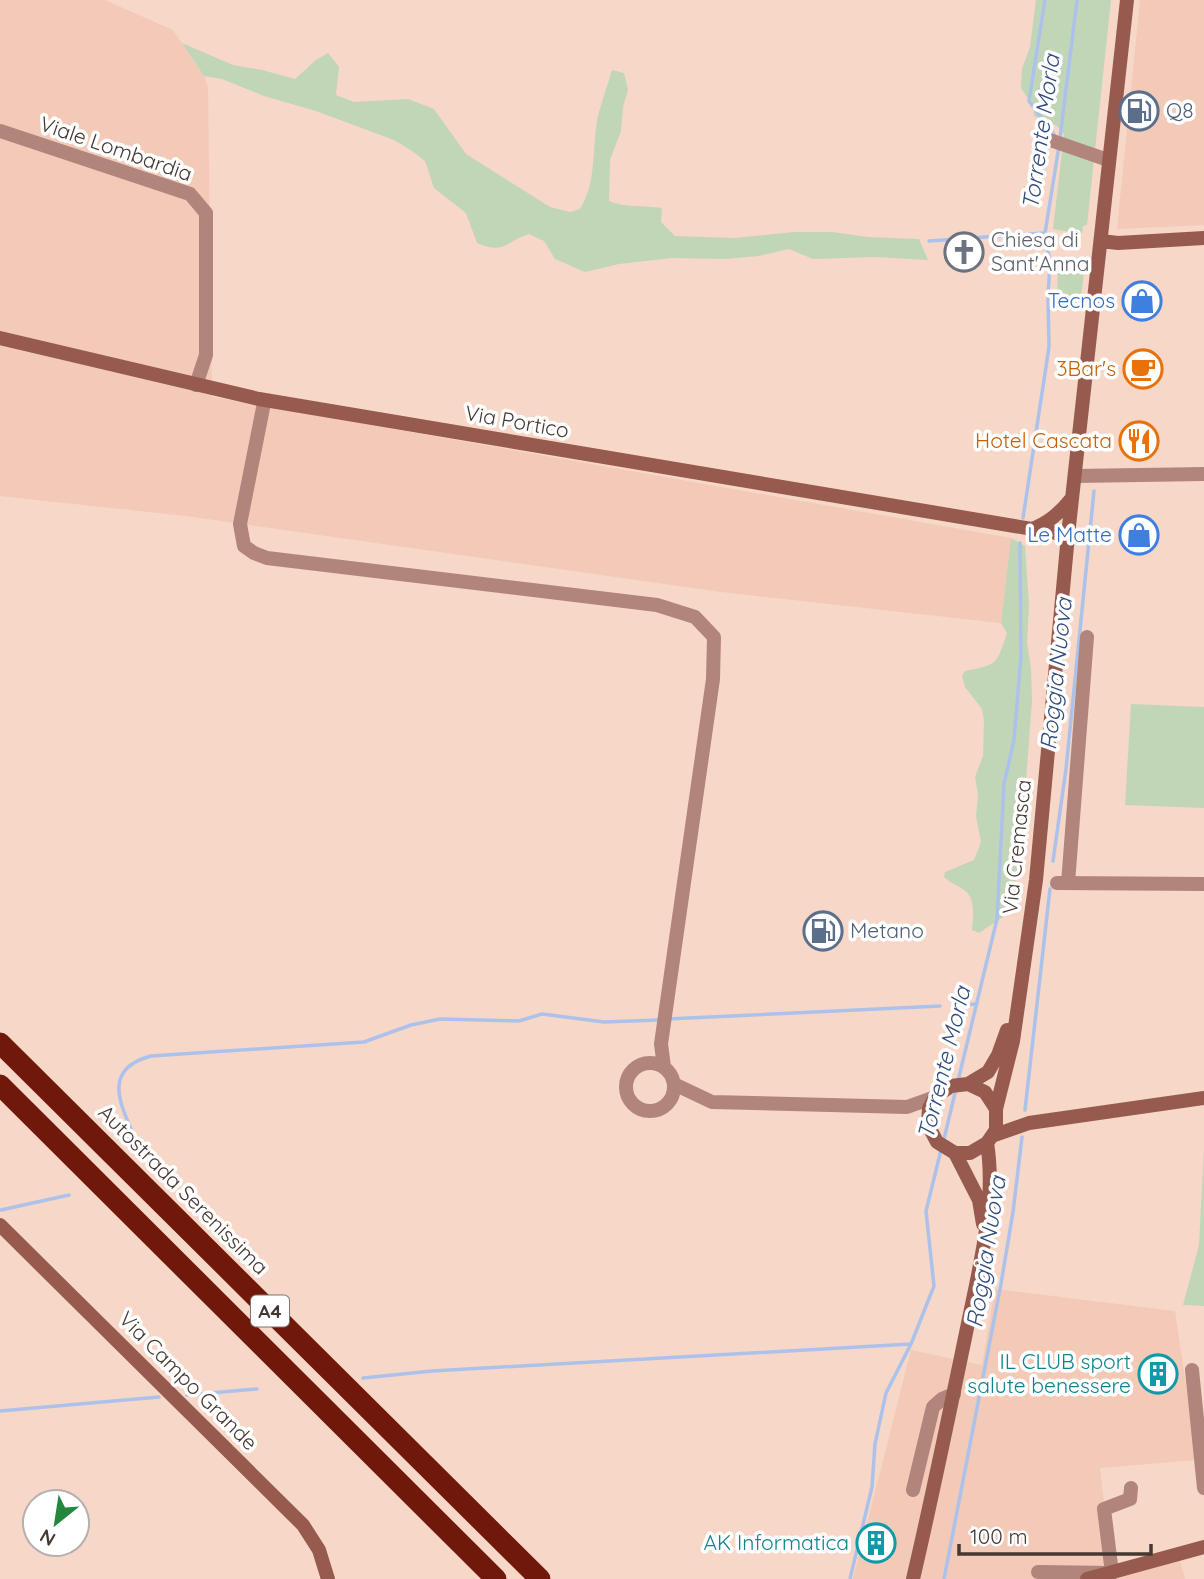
<svg xmlns="http://www.w3.org/2000/svg" width="1204" height="1579" font-family="Quicksand,sans-serif">
	<rect width="100%" height="100%" fill="#f7d7c7"/>
	<path fill="#f2cab7" d="M 0,0 L 105,0 L 173,30 L 204,76 L 208,87 L 212,397 L 1011,538 L 1001,623 L 721,592 L 186,516 L 0,496 Z
		M 1140,0 L 1204,0 L 1204,225 L 1117,229 Z
		M 995,1289 L 1175,1311 L 1197,1460 L 1100,1468 L 1112,1572 L 1177,1551 L 1185,1579 L 853,1579 L 911,1350 L 982,1365 Z"/>
	<path fill="#c1d6b6" d="M 1036,0 L 1111,0 L 1087,225 L 1083,226 L 1082,234 L 1053,229 L 1064,134 L 1057,126 L 1034,116 L 1033,106 L 1021,88 L 1022,69 L 1030,47 Z
		M 182,43 L 233,65 L 262,70 L 295,79 L 316,60 L 328,53 L 339,67 L 336,95 L 354,102 L 408,99 L 434,109 L 466,154 L 550,207 L 570,212 L 580,209 C 598,181 591,144 599,112 C 603,98 608,84 612,70 L 624,73 L 628,90 L 623,107 L 621,131 L 610,160 L 609,201 C 625,208 644,205 662,208 L 661,222 L 675,236 L 735,238 L 794,232 L 832,232 L 868,237 L 919,239 L 928,260 L 876,257 L 813,259 L 789,249 L 759,256 L 725,259 L 672,258 L 619,264 L 585,272 L 555,259 L 544,241 L 529,234 C 504,242 505,255 477,243 L 466,213 L 434,188 L 425,161 L 412,151 L 394,140 L 316,111 L 264,96 L 222,79 L 204,76 Z
		M 1085,266 L 1080,303 L 1057,301 L 1058,267 Z
		M 1011,538 L 1025,546 L 1029,606 L 1027,643 L 1031,668 L 1032,701 L 1021,845 L 1016,880 L 1003,917 L 979,933 L 972,930 C 973,917 976,898 964,890 C 957,885 950,883 944,877 L 945,872 L 974,860 L 981,842 L 976,816 L 978,795 L 975,777 L 983,756 L 984,720 L 982,709 L 965,687 L 962,676 L 965,671 C 999,664 996,665 1007,633 L 1001,623 Z
		M 1131,704 L 1204,707 L 1204,808 L 1125,805 Z
		M 1204,1150 L 1204,1306 L 1183,1305 L 1199,1245 Z"/>
	<g fill="none" stroke-linecap="round" stroke-linejoin="round">
		<path stroke="#acc2eb" stroke-width="3.5" d="M 1045,0 L 1029,101 L 1055,136
			M 1060,138 L 1077,0
			M 929,241 L 1045,233
			M 1023,518 L 1049,347 L 1048,297 L 1050,263 L 1045,233 L 1059,146
			M 1053,861 L 1066,769 L 1094,491
			M 961,1005 L 977,1004
			M 667,1019 L 940,1006
			M 958,1081 L 997,919 L 1004,784 L 1014,740 L 1021,657 L 1020,543
			M 1025,1110 L 1050,889
			M 126,1139 L 132,1131 C 117,1098 106,1068 151,1056 L 364,1042 L 411,1025 L 440,1019 L 519,1021 L 542,1014 L 604,1022 L 659,1020
			M 943,1143 L 956,1089
			M 1,1210 L 69,1195
			M 363,1378 L 432,1371 L 911,1344
			M 187,1395 L 257,1389
			M 0,1411 L 159,1397
			M 850,1579 L 872,1487 L 875,1444 L 886,1393 L 911,1344 L 934,1286 L 926,1211 L 941,1150
			M 944,1579 L 1001,1284 L 1013,1212 L 1022,1137"/>
		<path stroke="#b1857c" stroke-width="14" d="M 0,131 L 190,194 L 206,213 L 206,355 L 196,385
			M 1053,141 L 1108,160
			M 259,399 L 264,403 L 240,524 L 244,546 L 254,553 L 267,558 L 657,605 L 695,617 L 714,637 L 713,679 L 661,1044 L 664,1067
			M 1075,476 L 1204,474
			M 1057,883 L 1204,884
			M 1068,883 L 1087,637
			M626 1087a24 24 0 1 1 48 0a24 24 0 1 1-48 0Z
			M 674,1084 L 712,1102 L 907,1107 L 935,1097
			M 1192,1370 L 1204,1488
			M 913,1490 L 933,1407 L 942,1399 L 954,1394
			M 1038,1572 L 1112,1573 L 1104,1509 L 1130,1499 L 1131,1488"/>
		<path stroke="#975a4e" stroke-width="14" d="M 1101,241 L 1118,243 L 1204,238
			M 0,338 L 259,399 L 1068,535
			M 1030,530 C 1048,523 1059,514 1071,499
			M 968,1084 L 988,1072 L 998,1055 L 1007,1030
			M 996,1109 L 985,1092 L 968,1084 L 951,1086 L 935,1097 L 929,1108 L 928,1125 L 937,1142 L 955,1153 L 970,1153 L 987,1143 L 996,1130 L 996,1109 L 1013,1041 L 1036,880 L 1068,535 L 1127,0
			M 992,1136 L 1029,1123 L 1204,1098
			M 955,1153 L 979,1200 L 983,1224
			M 0,1225 L 303,1525 L 319,1550 L 328,1579
			M 913,1579 C 932,1498 949,1415 966,1333 C 978,1273 997,1204 987,1143
			M 1087,1579 L 1204,1547"/>
		<path stroke="#70190a" stroke-width="21" d="M 0,1043 L 540,1579
			M 0,1085 L 496,1579"/>
	</g>
	<defs>
		<g id="fuel-ring" transform="scale(2.0125)"><circle r="9.5" fill="#fff" stroke="#5c6f8a" stroke-width="1.5"/><path d="M-5.5-6h7V0h2V4h1.3V-2.5L3-4.5l.8-.8L6-3V5H2.5V1h-1V6h-7ZM-4.2-4.7v3.2H.2V-4.7Z" fill="#5c6f8a"/></g>
		<g id="church-ring" transform="scale(2.0125)"><circle r="9.5" fill="#fff" stroke="#6b7280" stroke-width="1.5"/><path d="M-1.2-6h2.4v3.5h3.3v2.4h-3.3V6h-2.4V-.1h-3.3v-2.4h3.3Z" fill="#6b7280"/></g>
		<g id="shop-ring" transform="scale(2.0125)"><circle r="9.5" fill="#fff" stroke="#3f7fe0" stroke-width="1.5"/><path d="M-5-2.5h2.3a2.7 3.5 0 0 1 5.4 0H5L5.5 6h-11ZM-1.5-2.5h3a1.5 2.3 0 0 0-3 0Z" fill="#3f7fe0"/></g>
		<g id="cafe-ring" transform="scale(2.0125)"><circle r="9.5" fill="#fff" stroke="#e8710a" stroke-width="1.5"/><path d="M-5.5-4.5H6V0H3Q3 3.5 0 3.5H-2.5Q-5.5 3.5-5.5 0ZM3-3.2v2h1.7v-2ZM-6 4.5H4V6H-6Z" fill="#e8710a"/></g>
		<g id="restaurant-ring" transform="scale(2.0125)"><circle r="9.5" fill="#fff" stroke="#e8710a" stroke-width="1.5"/><path d="M-5-6h1v4h1v-4h1v4h1v-4h1v5L-1.5 .5V6h-2V.5L-5-1ZM5-6V6H3V1.5H1.5Q1.5-4 5-6Z" fill="#e8710a"/></g>
		<g id="building-ring" transform="scale(2.0125)"><circle r="9.5" fill="#fff" stroke="#0f9aa8" stroke-width="1.5"/><path d="M-4-6H4V6H1V3H-1V6H-4ZM-2.5-4.3h1.7v1.8h-1.7ZM.8-4.3h1.7v1.8H.8ZM-2.5-1h1.7V.8h-1.7ZM.8-1h1.7V.8H.8Z" fill="#0f9aa8"/></g>
	</defs>
	<g fill-rule="evenodd">
		<use href="#fuel-ring" x="1139" y="111"/>
		<use href="#church-ring" x="964" y="252"/>
		<use href="#shop-ring" x="1142" y="301"/>
		<use href="#cafe-ring" x="1143" y="369"/>
		<use href="#restaurant-ring" x="1139" y="441"/>
		<use href="#shop-ring" x="1139" y="535"/>
		<use href="#fuel-ring" x="823" y="931"/>
		<use href="#building-ring" x="1158" y="1374"/>
		<use href="#building-ring" x="876" y="1543"/>
	</g>
	<g text-anchor="middle" stroke-width="7" stroke-linejoin="round" paint-order="stroke">
		<rect fill="#fff" stroke="#7d7470" stroke-width="2" x="251" y="1295.5" width="38" height="31" rx="5"/>
		<g font-size="19" font-weight="bold" fill="#453832">
			<text x="270" y="1318">A4</text>
		</g>
		<g font-size="21" fill="#4e5e75" stroke="#fff" text-anchor="start">
			<text x="1166" y="118">Q8</text>
			<text x="850" y="938">Metano</text>
		</g>
		<g font-size="21" fill="#453832" stroke="#fff">
			<text transform="translate(116 149) rotate(19)" y="7">Viale Lombardia</text>
			<text transform="translate(517 422) rotate(10)" y="7">Via Portico</text>
			<text transform="translate(1017 847) rotate(-84)" y="7">Via Cremasca</text>
			<text transform="translate(183 1190) rotate(45)" y="7">Autostrada Serenissima</text>
			<text transform="translate(188 1381) rotate(45)" y="7">Via Campo Grande</text>
		</g>
		<g font-size="21" fill="#5b616d" stroke="#fff" text-anchor="start">
			<text x="991" y="247">Chiesa di<tspan x="991" dy="24">Sant'Anna</tspan></text>
		</g>
		<g font-size="21" fill="#366cbe" stroke="#fff" text-anchor="end">
			<text x="1115" y="308">Tecnos</text>
			<text x="1112" y="542">Le Matte</text>
		</g>
		<g font-size="21" fill="#c56008" stroke="#fff" text-anchor="end">
			<text x="1116" y="376">3Bar's</text>
			<text x="1112" y="448">Hotel Cascata</text>
		</g>
		<g font-size="21" fill="#0d838f" stroke="#fff" text-anchor="end">
			<text x="1131" y="1369">IL CLUB sport<tspan x="1131" dy="24">salute benessere</tspan></text>
			<text x="849" y="1550">AK Informatica</text>
		</g>
		<g font-size="23" font-style="italic" fill="#314b7f" stroke="#fff">
			<text transform="translate(1041 132) rotate(-82)" y="8">Torrente Morla</text>
			<text transform="translate(1056 674) rotate(-84)" y="8">Roggia Nuova</text>
			<text transform="translate(944 1063) rotate(-76)" y="8">Torrente Morla</text>
			<text transform="translate(986 1252) rotate(-81)" y="8">Roggia Nuova</text>
		</g>
	</g>
	<g transform="translate(56 1523) rotate(210)"><circle r="33" fill="#ffffff" stroke="#b5afad" stroke-width="2"/>
	<path d="M0-5L12 26L0 18L-12 26Z" fill="#21883d"/>
	<text y="-10" font-size="19" font-weight="bold" text-anchor="middle" fill="#453832">N</text>
	</g>
	<path d="M959 1544v10h192v-10" fill="none" stroke="#453832" stroke-width="3.5"/>
	<text x="970" y="1544" font-size="21" fill="#453832" stroke="#ffffff" stroke-width="5" paint-order="stroke">100 m</text>
</svg>
